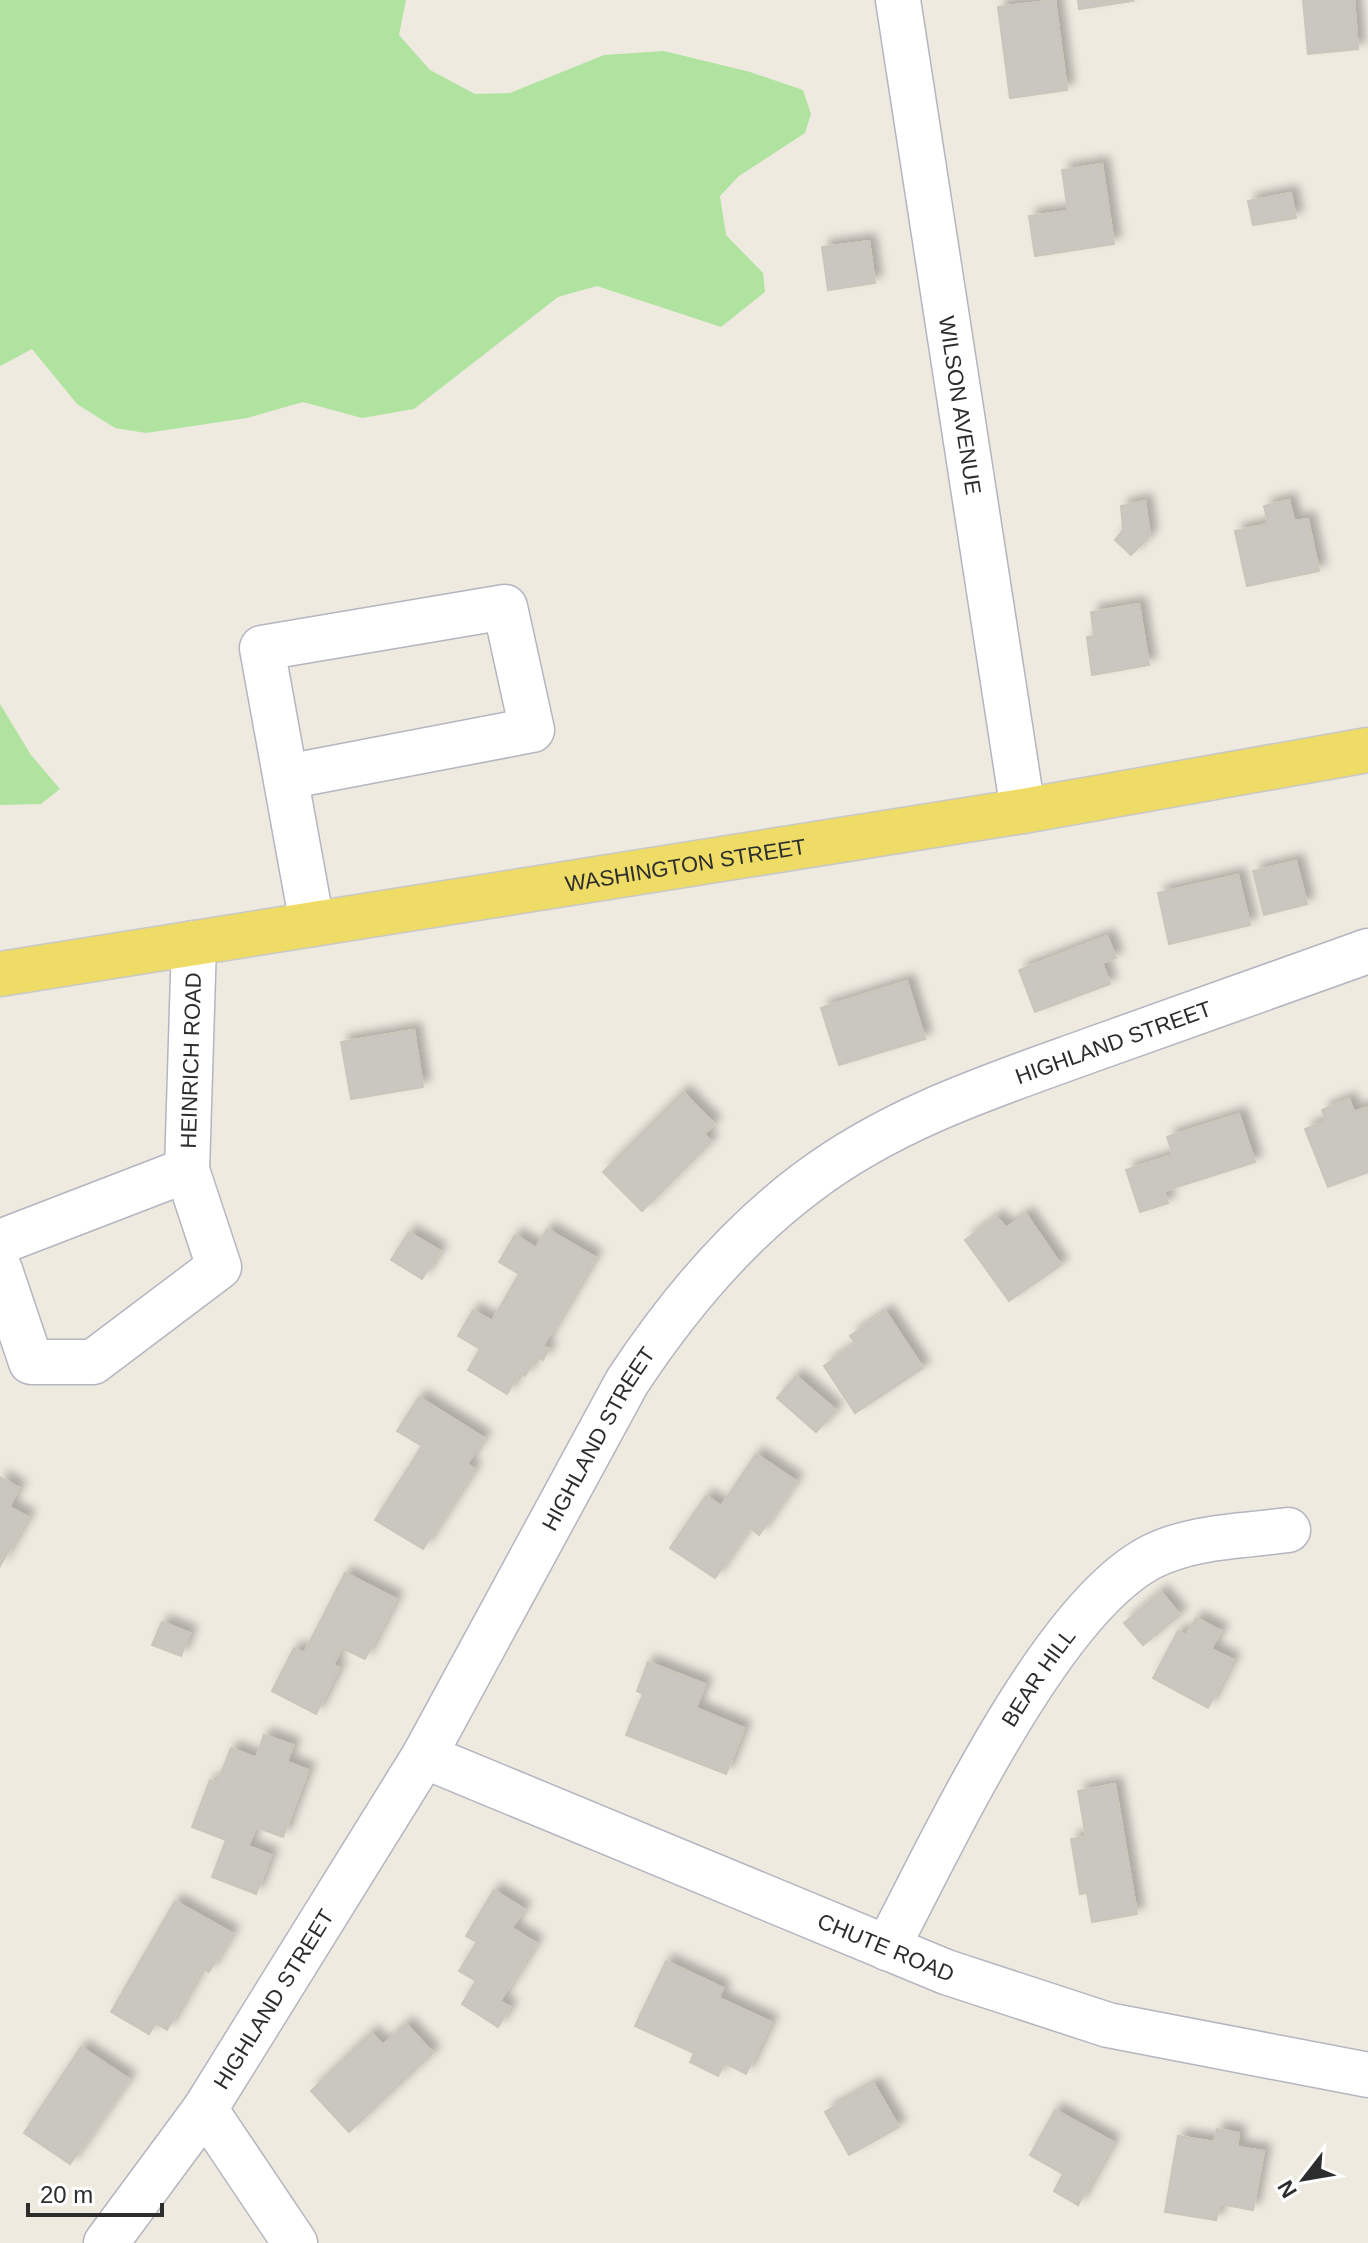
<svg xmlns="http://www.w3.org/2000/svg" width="1368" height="2243" font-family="Helvetica,sans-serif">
	<defs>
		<filter id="shadow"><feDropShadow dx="7" dy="-7" stdDeviation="4" flood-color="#0004"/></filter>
	</defs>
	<rect width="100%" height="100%" fill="#eeeae0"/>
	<path fill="#afe39f" d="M 0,0 L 406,0 L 399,35 L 430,70 L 475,94 L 510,93 L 604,55 L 664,51 L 750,72 L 803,90 L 811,114 L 805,133 L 739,176 L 720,196 L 726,235 L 763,273 L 765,292 L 721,327 L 597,286 L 558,297 L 414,409 L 362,418 L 303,402 L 247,418 L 146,433 L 115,428 L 77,404 L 32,349 L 0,366 Z
		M 0,704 L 31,755 L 60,789 L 41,804 L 0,805 Z"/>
	<path fill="#cac6c0" stroke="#cac6ba" stroke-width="2" filter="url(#shadow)" d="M 1055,0 L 1067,90 L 1010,98 L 998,7 Z
		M 1078,0 L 1133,0 L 1133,1 L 1079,9 Z
		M 1303,0 L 1354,0 L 1358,49 L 1308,54 Z
		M 1102,164 L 1114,244 L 1035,256 L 1029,216 L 1068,211 L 1062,170 Z
		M 1291,193 L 1296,218 L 1253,225 L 1248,201 Z
		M 869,241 L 875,283 L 828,290 L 822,247 Z
		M 1289,500 L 1294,521 L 1308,519 L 1319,571 L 1247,586 L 1235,531 L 1268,524 L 1264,506 Z
		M 1145,501 L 1150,536 L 1131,555 L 1115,540 L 1123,530 L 1121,506 Z
		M 1139,604 L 1149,665 L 1092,675 L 1087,637 L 1094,636 L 1091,612 Z
		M 1296,861 L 1307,904 L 1264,915 L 1253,871 Z
		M 1238,875 L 1250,925 L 1169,944 L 1158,893 Z
		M 1107,936 L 1116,958 L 1102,963 L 1110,984 L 1035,1012 L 1019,970 Z
		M 907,981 L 925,1039 L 839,1065 L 821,1008 Z
		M 414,1030 L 423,1087 L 351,1099 L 341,1042 Z
		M 683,1092 L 714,1124 L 704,1134 L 711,1142 L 642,1211 L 603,1172 Z
		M 1349,1099 L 1354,1112 L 1368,1107 L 1368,1172 L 1328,1187 L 1305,1129 L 1326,1121 L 1322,1110 Z
		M 1239,1114 L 1255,1162 L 1164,1191 L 1168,1203 L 1140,1212 L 1126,1170 L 1173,1155 L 1167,1137 Z
		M 1026,1214 L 1061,1265 L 1009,1301 L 965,1240 L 997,1217 L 1006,1228 Z
		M 547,1229 L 595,1257 L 543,1346 L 549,1349 L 543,1360 L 537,1356 L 525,1376 L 519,1373 L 507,1394 L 468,1370 L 480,1349 L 458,1336 L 473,1310 L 492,1321 L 519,1274 L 499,1262 L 515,1235 L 536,1248 Z
		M 409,1232 L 440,1251 L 422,1279 L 391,1260 Z
		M 886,1312 L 923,1368 L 855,1413 L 824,1366 L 856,1344 L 850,1336 Z
		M 796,1376 L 836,1410 L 816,1432 L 777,1398 Z
		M 419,1397 L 484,1438 L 467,1464 L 474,1469 L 423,1549 L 375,1520 L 422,1446 L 397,1431 Z
		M 756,1454 L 796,1481 L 759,1535 L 749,1527 L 715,1578 L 670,1548 L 706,1496 L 721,1506 Z
		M 0,1477 L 19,1488 L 9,1507 L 28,1517 L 0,1566 Z
		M 345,1573 L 396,1599 L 365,1659 L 342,1648 L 333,1665 L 339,1668 L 316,1714 L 272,1691 L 294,1648 L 304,1653 Z
		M 1161,1592 L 1180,1615 L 1143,1645 L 1124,1623 Z
		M 1196,1618 L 1221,1631 L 1211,1649 L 1233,1660 L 1208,1708 L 1153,1678 L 1178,1631 L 1186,1635 Z
		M 162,1622 L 190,1633 L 181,1656 L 152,1645 Z
		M 648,1662 L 705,1684 L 696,1708 L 744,1728 L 726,1774 L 626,1735 L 643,1694 L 637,1691 Z
		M 264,1735 L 293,1745 L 287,1762 L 308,1770 L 283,1837 L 256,1827 L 248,1846 L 271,1855 L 256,1894 L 212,1877 L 226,1840 L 192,1827 L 210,1780 L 217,1783 L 231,1748 L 256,1758 Z
		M 1115,1784 L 1137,1914 L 1092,1922 L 1087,1893 L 1080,1894 L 1071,1839 L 1086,1837 L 1078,1791 Z
		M 494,1890 L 524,1909 L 512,1928 L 536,1943 L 500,2001 L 510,2007 L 498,2027 L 462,2004 L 476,1981 L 459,1971 L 477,1942 L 466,1936 Z
		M 175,1901 L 232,1933 L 209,1972 L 202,1968 L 167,2030 L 155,2023 L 149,2034 L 111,2012 Z
		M 666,1961 L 723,1988 L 719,1998 L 771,2022 L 746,2074 L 725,2063 L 718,2076 L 690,2062 L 694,2053 L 635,2026 Z
		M 406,2024 L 433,2053 L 349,2132 L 311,2091 L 371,2033 L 383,2045 Z
		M 81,2047 L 129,2079 L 70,2164 L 24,2133 Z
		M 874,2084 L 899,2127 L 849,2155 L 825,2112 Z
		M 1055,2110 L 1113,2142 L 1078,2205 L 1054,2191 L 1063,2174 L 1030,2155 Z
		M 1217,2129 L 1239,2133 L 1237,2147 L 1264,2151 L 1253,2210 L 1220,2204 L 1216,2220 L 1165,2212 L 1178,2136 L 1214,2142 Z"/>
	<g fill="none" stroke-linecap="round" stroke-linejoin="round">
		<g stroke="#b4b5c0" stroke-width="47">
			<g id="minor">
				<path id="s1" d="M 898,0 L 1023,811"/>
				<path d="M 286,777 L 532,730 L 505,607 L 262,648 L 312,924"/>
				<path id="s2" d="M 0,1242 L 187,1170 L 194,943"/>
				<path d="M 0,1270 L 31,1362 L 93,1362 L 219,1267 L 187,1170"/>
				<path id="s3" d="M 424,1756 L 946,1972 L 1108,2025 L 1368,2075"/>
				<path id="s4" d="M 887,1948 C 942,1844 1049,1610 1151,1557 C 1192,1536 1243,1536 1288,1530"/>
				<path d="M 205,2109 L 295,2243"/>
				<path id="s5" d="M 106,2243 L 205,2109 L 424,1756 L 627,1382 C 677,1306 736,1235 809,1181 C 893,1118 991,1086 1088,1051 C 1181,1018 1275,984 1368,951"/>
			</g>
		</g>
		<g stroke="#c8c8c8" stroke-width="47">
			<g id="major">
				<path id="s6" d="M 0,974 L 1023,811 L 1368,750"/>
			</g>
		</g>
		<use href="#minor" stroke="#fff" stroke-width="44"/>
		<use href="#major" stroke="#eedc66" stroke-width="44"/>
	</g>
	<g text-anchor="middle" stroke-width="8" stroke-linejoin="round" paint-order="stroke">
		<g font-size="22" fill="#2d2d2d" stroke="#fff">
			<text dy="8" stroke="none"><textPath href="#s1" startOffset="410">WILSON AVENUE</textPath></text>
			<text dy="8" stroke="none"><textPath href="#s6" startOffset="694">WASHINGTON STREET</textPath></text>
			<text dy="8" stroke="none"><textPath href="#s5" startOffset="1616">HIGHLAND STREET</textPath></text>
			<text dy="8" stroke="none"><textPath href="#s2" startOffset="310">HEINRICH ROAD</textPath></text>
			<text dy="8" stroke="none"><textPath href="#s5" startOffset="944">HIGHLAND STREET</textPath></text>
			<text dy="8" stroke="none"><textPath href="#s4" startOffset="310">BEAR HILL</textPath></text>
			<text dy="8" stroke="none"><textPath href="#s3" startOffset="500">CHUTE ROAD</textPath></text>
			<text dy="8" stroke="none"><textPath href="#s5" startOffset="296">HIGHLAND STREET</textPath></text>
		</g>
	</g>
	<g transform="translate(1304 2179) rotate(239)" stroke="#ffffff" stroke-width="6" paint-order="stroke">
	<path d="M0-6L14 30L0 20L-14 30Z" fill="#2d2d2d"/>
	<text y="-12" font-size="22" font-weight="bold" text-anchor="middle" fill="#2d2d2d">N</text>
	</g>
	<path d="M28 2203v12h134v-12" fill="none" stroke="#2d2d2d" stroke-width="4"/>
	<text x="40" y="2203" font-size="24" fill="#2d2d2d" stroke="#ffffff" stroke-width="6" paint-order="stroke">20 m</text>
</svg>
